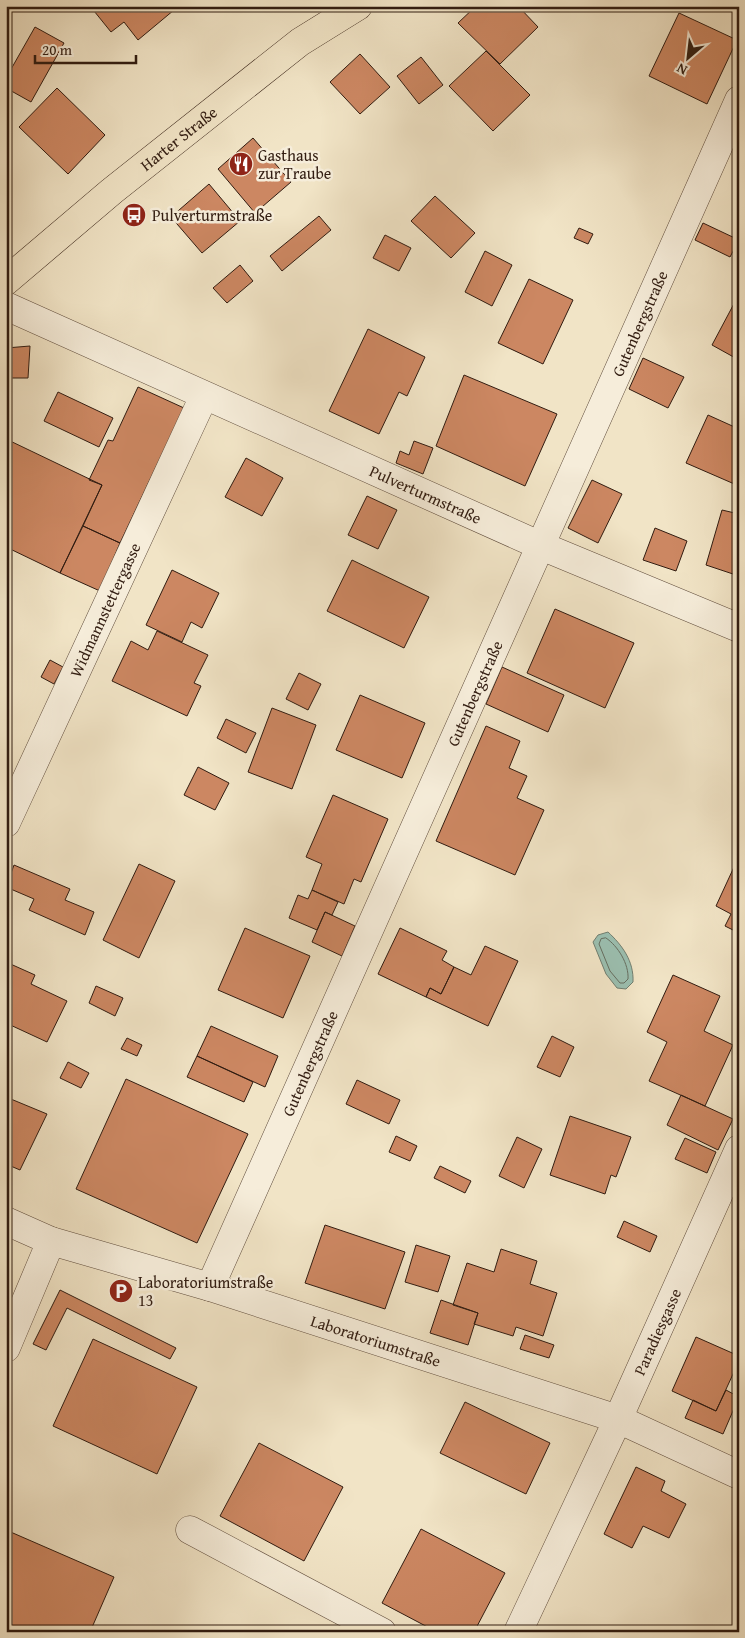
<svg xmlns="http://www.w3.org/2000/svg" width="745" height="1638" font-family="'Gentium Book Plus',serif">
	<rect width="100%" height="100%" fill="#f1e4c6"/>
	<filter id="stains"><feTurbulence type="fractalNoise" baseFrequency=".004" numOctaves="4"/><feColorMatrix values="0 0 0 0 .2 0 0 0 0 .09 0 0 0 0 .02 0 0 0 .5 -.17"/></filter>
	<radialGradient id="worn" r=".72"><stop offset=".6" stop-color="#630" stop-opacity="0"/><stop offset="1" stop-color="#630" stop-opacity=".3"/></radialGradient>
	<path fill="#9bbfb0" stroke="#717e70" d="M 608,932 C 622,945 634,961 633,982 L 626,989 L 617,988 L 606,974 L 593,942 L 598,935 Z"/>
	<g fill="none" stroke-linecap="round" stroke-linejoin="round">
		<path stroke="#666e60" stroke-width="1" d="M 606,938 C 618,946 629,964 628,979 L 624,983 L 620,983 L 610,971 L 599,944 L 601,939 Z"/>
	</g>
	<path fill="#cc8762" stroke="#311c11" d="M 90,6 L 170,6 L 174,10 L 138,40 L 124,22 L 111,32 Z
		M 476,6 L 518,6 L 538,27 L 500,64 L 458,23 Z
		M 679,13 L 737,40 L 707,104 L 649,76 Z
		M 35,27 L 64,43 L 31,102 L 6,88 L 6,78 Z
		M 486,51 L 530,95 L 493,131 L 449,86 Z
		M 360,54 L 390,87 L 360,114 L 330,82 Z
		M 421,57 L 443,85 L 419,104 L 397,76 Z
		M 57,88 L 105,135 L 68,174 L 19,127 Z
		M 253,138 L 291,182 L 255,213 L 218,169 Z
		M 209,184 L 240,221 L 202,253 L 171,217 Z
		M 435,196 L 475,233 L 451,258 L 411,221 Z
		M 319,216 L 331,230 L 282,271 L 270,256 Z
		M 703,223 L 739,240 L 730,257 L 695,240 Z
		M 579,228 L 593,234 L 588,244 L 574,238 Z
		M 385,235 L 411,248 L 399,271 L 373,258 Z
		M 485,251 L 512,265 L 492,306 L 465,292 Z
		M 240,265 L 253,281 L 227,303 L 213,288 Z
		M 529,279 L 573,300 L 543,364 L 498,343 Z
		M 737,298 L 739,299 L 739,360 L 712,345 Z
		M 368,329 L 425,357 L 407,396 L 399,392 L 379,434 L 329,411 Z
		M 30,346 L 28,378 L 6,378 L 6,348 Z
		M 643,358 L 684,377 L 668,408 L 629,389 Z
		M 464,375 L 557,414 L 525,486 L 436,446 Z
		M 138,387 L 184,408 L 120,543 L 83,526 L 102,485 L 89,480 L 108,440 L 113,441 Z
		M 58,392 L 113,418 L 99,447 L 44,421 Z
		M 708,415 L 739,429 L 739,486 L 686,463 Z
		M 6,439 L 102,485 L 60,573 L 6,547 Z
		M 414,441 L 433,448 L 423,474 L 396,463 L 400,451 L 409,455 Z
		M 246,458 L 283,478 L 262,516 L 225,497 Z
		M 592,480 L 622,494 L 598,543 L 568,528 Z
		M 367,496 L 397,510 L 378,549 L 348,535 Z
		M 722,510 L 739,514 L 739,576 L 706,565 Z
		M 83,526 L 120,543 L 100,591 L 60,573 Z
		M 655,528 L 687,541 L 676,571 L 643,560 Z
		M 352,560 L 429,597 L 404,648 L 327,611 Z
		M 172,570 L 219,593 L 202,628 L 191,622 L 182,642 L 146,625 Z
		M 555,609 L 634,643 L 605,708 L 527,673 Z
		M 157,631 L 208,655 L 194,683 L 201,686 L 187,716 L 112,681 L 131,641 L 148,650 Z
		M 50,660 L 63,667 L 54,684 L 41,677 Z
		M 502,667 L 564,695 L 548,732 L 486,704 Z
		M 299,673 L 321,684 L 308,710 L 286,699 Z
		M 360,695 L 425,723 L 402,778 L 336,750 Z
		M 272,708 L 316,725 L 292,789 L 248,772 Z
		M 226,719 L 256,733 L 246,753 L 217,738 Z
		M 486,726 L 520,741 L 509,768 L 527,776 L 517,798 L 544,810 L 515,875 L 436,841 Z
		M 198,767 L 229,783 L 215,810 L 184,795 Z
		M 333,795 L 388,819 L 361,882 L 354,879 L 344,904 L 312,890 L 322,864 L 306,857 Z
		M 139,864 L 175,881 L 139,958 L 103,940 Z
		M 14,865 L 70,889 L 65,900 L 94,912 L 85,935 L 29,910 L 34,899 L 6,887 Z
		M 734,867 L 739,869 L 739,933 L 725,926 L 731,914 L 716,906 Z
		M 312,890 L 338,902 L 332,915 L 325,912 L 317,930 L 289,918 L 298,895 L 308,899 Z
		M 325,912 L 355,926 L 342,956 L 312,942 Z
		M 245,928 L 310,956 L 283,1018 L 218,990 Z
		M 400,928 L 447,951 L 442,960 L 454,967 L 441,994 L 430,988 L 426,997 L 378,974 Z
		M 485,946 L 518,961 L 488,1026 L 426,997 L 430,988 L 441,994 L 454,967 L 471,975 Z
		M 6,962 L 35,975 L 31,984 L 67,1001 L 47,1042 L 6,1023 Z
		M 673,975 L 720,996 L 704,1031 L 733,1045 L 705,1106 L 649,1081 L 667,1042 L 647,1032 Z
		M 96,986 L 123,998 L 115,1016 L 89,1003 Z
		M 211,1026 L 278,1056 L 265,1087 L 197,1056 Z
		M 552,1036 L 574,1047 L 560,1077 L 537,1067 Z
		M 127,1038 L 142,1045 L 137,1056 L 121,1049 Z
		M 197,1056 L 253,1082 L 244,1102 L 187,1077 Z
		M 68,1062 L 89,1073 L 81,1088 L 60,1078 Z
		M 126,1079 L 248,1134 L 197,1243 L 76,1189 Z
		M 357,1080 L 400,1100 L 389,1124 L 346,1104 Z
		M 681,1095 L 733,1119 L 718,1150 L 667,1125 Z
		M 6,1097 L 47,1114 L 20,1170 L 6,1164 Z
		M 570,1116 L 631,1137 L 616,1177 L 611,1175 L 605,1194 L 550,1175 Z
		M 396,1136 L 417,1146 L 410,1161 L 389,1152 Z
		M 517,1137 L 542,1149 L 524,1188 L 499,1176 Z
		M 685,1138 L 716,1152 L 707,1173 L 675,1159 Z
		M 440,1166 L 471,1181 L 465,1193 L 434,1178 Z
		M 624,1221 L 657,1236 L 650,1252 L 617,1237 Z
		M 325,1225 L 405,1252 L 385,1309 L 305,1283 Z
		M 416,1245 L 450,1256 L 438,1292 L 405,1282 Z
		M 501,1249 L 537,1261 L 530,1284 L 557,1293 L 543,1336 L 516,1327 L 513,1336 L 474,1324 L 478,1313 L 453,1305 L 467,1263 L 494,1272 Z
		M 60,1290 L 176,1348 L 170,1359 L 67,1308 L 46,1350 L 33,1344 Z
		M 441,1300 L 478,1313 L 468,1345 L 430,1333 Z
		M 525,1335 L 554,1345 L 549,1358 L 520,1349 Z
		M 696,1337 L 739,1356 L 739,1361 L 716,1411 L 672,1391 Z
		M 93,1339 L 197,1387 L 157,1474 L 53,1426 Z
		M 726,1390 L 739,1397 L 723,1434 L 685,1418 L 693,1400 L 716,1411 Z
		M 465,1402 L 550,1443 L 526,1494 L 440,1453 Z
		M 259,1443 L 343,1487 L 304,1561 L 220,1516 Z
		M 636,1467 L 665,1481 L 661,1491 L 686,1504 L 669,1538 L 643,1526 L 632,1548 L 604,1534 Z
		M 421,1529 L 505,1573 L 474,1632 L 437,1632 L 382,1603 Z
		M 6,1530 L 114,1577 L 90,1632 L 11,1632 L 6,1630 Z"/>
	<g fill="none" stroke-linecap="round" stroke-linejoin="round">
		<g stroke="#614e3e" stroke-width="29">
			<g id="minor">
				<path id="s1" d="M 6,306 L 539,545 L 739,628"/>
				<path id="s2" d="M 6,823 L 204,396"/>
				<path id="s3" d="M 6,1221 L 51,1241 L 210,1287 L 618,1419 L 739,1475"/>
				<path id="s4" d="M 210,1287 L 739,100"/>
				<path d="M 6,1348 L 51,1241"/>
				<path d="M 190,1530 L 382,1632"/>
				<path id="s5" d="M 518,1632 L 618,1419 L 739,1149"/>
			</g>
		</g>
		<g stroke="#311c11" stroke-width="29">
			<g id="major">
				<path id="s6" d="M 6,281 L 112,191 L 300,42 L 358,6"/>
			</g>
		</g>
		<use href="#minor" stroke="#f6edda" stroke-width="28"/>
		<use href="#major" stroke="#f1e4c6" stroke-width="28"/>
	</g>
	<defs>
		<g id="restaurant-disc" transform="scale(1.25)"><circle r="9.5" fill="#8f2418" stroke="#f6edda"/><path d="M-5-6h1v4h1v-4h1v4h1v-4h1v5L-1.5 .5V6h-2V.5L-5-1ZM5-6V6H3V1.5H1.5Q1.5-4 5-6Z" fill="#fff"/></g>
		<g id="bus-disc" transform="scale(1.25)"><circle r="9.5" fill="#8f2418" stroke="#f6edda"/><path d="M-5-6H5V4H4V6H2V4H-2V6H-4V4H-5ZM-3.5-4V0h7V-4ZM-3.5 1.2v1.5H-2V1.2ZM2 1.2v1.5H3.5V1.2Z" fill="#fff"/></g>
		<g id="parking-disc" transform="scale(1.25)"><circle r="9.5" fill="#8f2418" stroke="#f6edda"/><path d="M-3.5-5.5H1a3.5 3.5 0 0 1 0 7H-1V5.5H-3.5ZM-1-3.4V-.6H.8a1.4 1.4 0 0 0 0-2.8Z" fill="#fff"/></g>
	</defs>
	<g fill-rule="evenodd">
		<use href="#restaurant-disc" x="241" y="164"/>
		<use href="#bus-disc" x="134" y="215"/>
		<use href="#parking-disc" x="121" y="1291"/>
	</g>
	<g text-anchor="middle" stroke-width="5" stroke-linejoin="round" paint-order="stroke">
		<g font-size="16" fill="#311c11" stroke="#f6edda">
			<text dy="6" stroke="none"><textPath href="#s6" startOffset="224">Harter Straße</textPath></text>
			<text dy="6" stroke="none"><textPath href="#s4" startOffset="1055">Gutenbergstraße</textPath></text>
			<text dy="6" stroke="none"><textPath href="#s1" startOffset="460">Pulverturmstraße</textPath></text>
			<text dy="6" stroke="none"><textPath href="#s2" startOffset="235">Widmannstettergasse</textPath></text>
			<text dy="6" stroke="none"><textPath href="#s4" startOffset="650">Gutenbergstraße</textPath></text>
			<text dy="6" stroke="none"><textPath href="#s4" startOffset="245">Gutenbergstraße</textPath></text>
			<text dy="6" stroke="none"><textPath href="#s5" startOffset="331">Paradiesgasse</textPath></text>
			<text dy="6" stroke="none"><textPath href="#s3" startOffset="389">Laboratoriumstraße</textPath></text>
		</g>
		<g font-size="16" fill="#311c11" stroke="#f6edda" text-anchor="start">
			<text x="258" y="161">Gasthaus<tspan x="258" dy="18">zur Traube</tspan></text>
			<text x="152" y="221">Pulverturmstraße</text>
			<text x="138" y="1288">Laboratoriumstraße<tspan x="138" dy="18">13</tspan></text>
		</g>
	</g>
	<rect width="745" height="1638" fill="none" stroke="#f1e4c6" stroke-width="25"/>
	<rect x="8" y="8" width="730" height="1623" fill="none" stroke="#311c11" stroke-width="2.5"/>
	<rect x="12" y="12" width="720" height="1613" fill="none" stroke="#311c11"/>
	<g transform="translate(688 58) rotate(208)" stroke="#f6edda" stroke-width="4" paint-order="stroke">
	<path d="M0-4L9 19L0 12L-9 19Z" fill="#311c11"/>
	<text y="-8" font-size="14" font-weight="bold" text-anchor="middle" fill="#311c11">N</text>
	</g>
	<path d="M35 55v8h101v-8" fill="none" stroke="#311c11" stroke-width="2.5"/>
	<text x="42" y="55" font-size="15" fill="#311c11" stroke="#f6edda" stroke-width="4" paint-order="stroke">20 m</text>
	<rect width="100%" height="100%" filter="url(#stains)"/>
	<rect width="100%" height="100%" fill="url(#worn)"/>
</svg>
